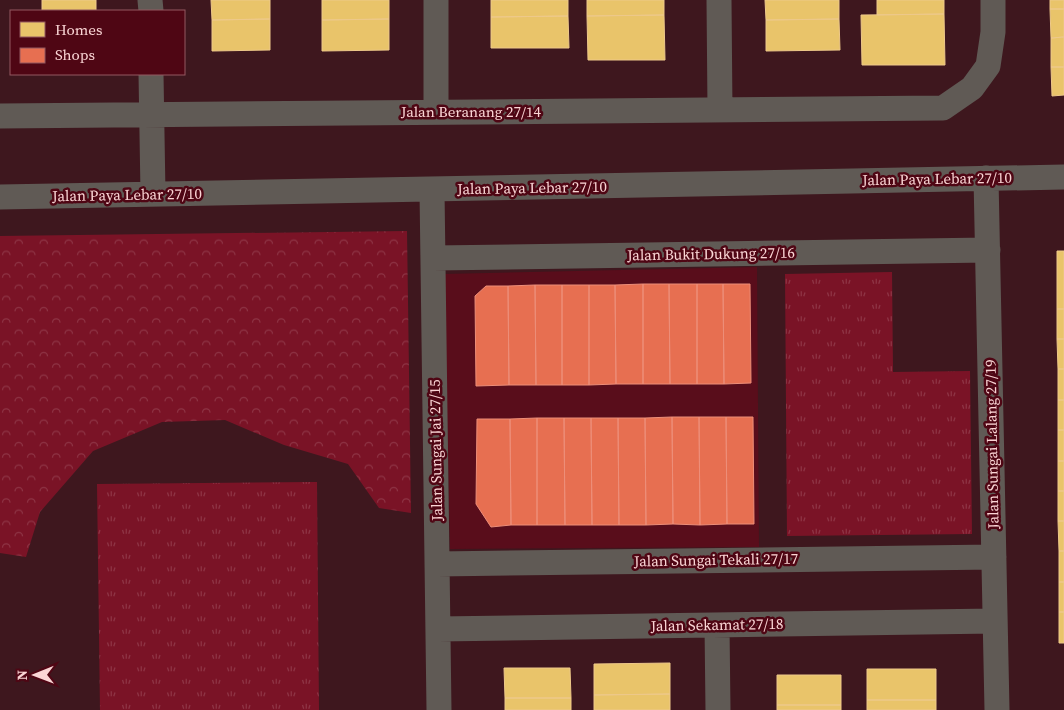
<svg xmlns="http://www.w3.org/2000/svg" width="1064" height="710" font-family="'Source Serif 4',serif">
	<defs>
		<pattern id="forest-crowns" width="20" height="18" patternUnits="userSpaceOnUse" patternTransform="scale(1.25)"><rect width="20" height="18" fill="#7a1326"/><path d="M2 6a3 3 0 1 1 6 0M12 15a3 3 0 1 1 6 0" fill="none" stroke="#8e3445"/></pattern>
		<pattern id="park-tufts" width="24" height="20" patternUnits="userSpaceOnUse" patternTransform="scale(1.25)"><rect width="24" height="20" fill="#7a1326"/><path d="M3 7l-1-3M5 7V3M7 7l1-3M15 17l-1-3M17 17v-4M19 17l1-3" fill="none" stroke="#8e3445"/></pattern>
	</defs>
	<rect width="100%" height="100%" fill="#3e171e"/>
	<path fill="#590d1b" d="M 757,267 L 759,547 L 450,549 L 444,274 Z"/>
	<path fill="url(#forest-crowns)" d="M 407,231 L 411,513 L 379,508 L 348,464 L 284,445 L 225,420 L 162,422 L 93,451 L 40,512 L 26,557 L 0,553 L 0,236 Z"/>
	<path fill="url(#park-tufts)" d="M 892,272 L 893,372 L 970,371 L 972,534 L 787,536 L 785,274 Z
		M 317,482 L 319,710 L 100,710 L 97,484 Z"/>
	<path fill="#e9c46a" stroke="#eec98a" d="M 42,0 L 96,0 L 96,11 L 42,11 Z
		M 211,0 L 270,0 L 270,19 L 212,20 Z
		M 322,0 L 389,0 L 389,19 L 322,20 Z
		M 491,0 L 568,0 L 568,16 L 491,17 Z
		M 587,0 L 664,0 L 664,15 L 587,16 Z
		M 765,0 L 839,0 L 839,19 L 766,20 Z
		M 877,0 L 944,0 L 944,14 L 877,15 Z
		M 1050,0 L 1064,0 L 1064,9 L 1050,9 Z
		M 1050,9 L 1064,9 L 1064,37 L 1051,38 Z
		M 944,14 L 945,65 L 862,65 L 861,15 Z
		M 664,15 L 665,60 L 588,60 L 587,16 Z
		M 568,16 L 569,48 L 491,48 L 491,17 Z
		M 270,19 L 270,50 L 212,51 L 212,20 Z
		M 389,19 L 389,50 L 322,51 L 322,20 Z
		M 839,19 L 840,50 L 766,51 L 766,20 Z
		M 1064,37 L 1064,67 L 1051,67 L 1051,38 Z
		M 1051,67 L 1064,67 L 1064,95 L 1052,96 Z
		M 1057,251 L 1064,251 L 1064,309 L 1057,309 Z
		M 1057,309 L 1064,309 L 1064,339 L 1057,339 Z
		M 1057,339 L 1064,339 L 1064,369 L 1058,369 Z
		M 1058,369 L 1064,369 L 1064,400 L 1058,400 Z
		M 1058,400 L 1064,400 L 1064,430 L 1058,430 Z
		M 1058,430 L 1064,430 L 1064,461 L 1058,461 Z
		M 1058,461 L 1064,461 L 1064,491 L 1058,491 Z
		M 1058,491 L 1064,491 L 1064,521 L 1058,521 Z
		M 1058,521 L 1064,521 L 1064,551 L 1059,551 Z
		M 1059,551 L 1064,551 L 1064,582 L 1059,582 Z
		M 1059,582 L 1064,582 L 1064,612 L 1059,612 Z
		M 1059,612 L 1064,612 L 1064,643 L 1059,643 Z
		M 670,663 L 670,694 L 594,695 L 594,664 Z
		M 504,668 L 570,668 L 571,698 L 505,698 Z
		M 867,669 L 936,669 L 936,700 L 867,700 Z
		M 777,675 L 841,675 L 841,705 L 777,705 Z
		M 670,694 L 670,710 L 594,710 L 594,695 Z
		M 505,698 L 571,698 L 571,710 L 505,710 Z
		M 867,700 L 936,700 L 936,710 L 867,710 Z
		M 777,705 L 841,705 L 841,710 L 777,710 Z"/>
	<path fill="#e76f51" stroke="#ed8e79" d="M 643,284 L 643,384 L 616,384 L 615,285 Z
		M 643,284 L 669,284 L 670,384 L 643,384 Z
		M 669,284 L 697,284 L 697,384 L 670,384 Z
		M 697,284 L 723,284 L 724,384 L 697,384 Z
		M 723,284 L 750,284 L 751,383 L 724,384 Z
		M 535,285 L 536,385 L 509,385 L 508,286 Z
		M 535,285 L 562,285 L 562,385 L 536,385 Z
		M 562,285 L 589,285 L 589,385 L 562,385 Z
		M 589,285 L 615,285 L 616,384 L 589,385 Z
		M 486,286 L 508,286 L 509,385 L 476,386 L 475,296 Z
		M 672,417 L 699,417 L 700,525 L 673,524 Z
		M 672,417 L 673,524 L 646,525 L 645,418 Z
		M 699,417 L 726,417 L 727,524 L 700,525 Z
		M 726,417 L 753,417 L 754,524 L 727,524 Z
		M 537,418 L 537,525 L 511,525 L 510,419 Z
		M 537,418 L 564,418 L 565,525 L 537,525 Z
		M 564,418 L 591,418 L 592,525 L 565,525 Z
		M 591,418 L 618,418 L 619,525 L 592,525 Z
		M 618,418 L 645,418 L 646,525 L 619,525 Z
		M 477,419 L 510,419 L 511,525 L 491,527 L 476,504 Z"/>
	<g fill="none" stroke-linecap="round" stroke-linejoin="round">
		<path stroke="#605a55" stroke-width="25" d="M 150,0 L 151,11
			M 436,0 L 436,112
			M 719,0 L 720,110
			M 151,74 L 153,194
			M 0,116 L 943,108 L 972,88 L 988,66 L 993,32 L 993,0
			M 986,178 L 997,710
			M 432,190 L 439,710
			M 0,197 L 1064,177
			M 433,258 L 988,250
			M 437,564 L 994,557
			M 717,625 L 718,710
			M 438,629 L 995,621"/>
	</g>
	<g text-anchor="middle" stroke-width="5" stroke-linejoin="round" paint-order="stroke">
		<g font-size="15" fill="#fad5d5" stroke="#4f0614">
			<text x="471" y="117">Jalan Beranang 27/14</text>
			<text transform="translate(937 179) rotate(-1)" y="5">Jalan Paya Lebar 27/10</text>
			<text transform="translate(532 188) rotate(-1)" y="5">Jalan Paya Lebar 27/10</text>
			<text transform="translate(127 195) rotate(-1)" y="5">Jalan Paya Lebar 27/10</text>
			<text transform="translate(711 254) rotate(-1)" y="5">Jalan Bukit Dukung 27/16</text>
			<text transform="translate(992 444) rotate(-91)" y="5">Jalan Sungai Lalang 27/19</text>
			<text transform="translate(436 450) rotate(-91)" y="5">Jalan Sungai Jai 27/15</text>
			<text transform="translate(716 560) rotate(-1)" y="5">Jalan Sungai Tekali 27/17</text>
			<text transform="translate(717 625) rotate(-1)" y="5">Jalan Sekamat 27/18</text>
		</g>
	</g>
	<rect x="10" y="10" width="175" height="65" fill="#4f0614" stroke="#935961"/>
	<rect x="20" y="22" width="25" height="15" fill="#e9c46a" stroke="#935961"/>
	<text x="55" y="35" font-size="15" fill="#fad5d5">Homes</text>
	<rect x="20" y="48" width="25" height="15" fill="#e76f51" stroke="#935961"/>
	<text x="55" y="60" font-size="15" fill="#fad5d5">Shops</text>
	<g transform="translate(35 675) rotate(269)" stroke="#4f0614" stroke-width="4" paint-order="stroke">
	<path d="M0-4L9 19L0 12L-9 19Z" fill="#fad5d5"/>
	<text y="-8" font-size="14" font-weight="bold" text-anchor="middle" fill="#fad5d5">N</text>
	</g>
</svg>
